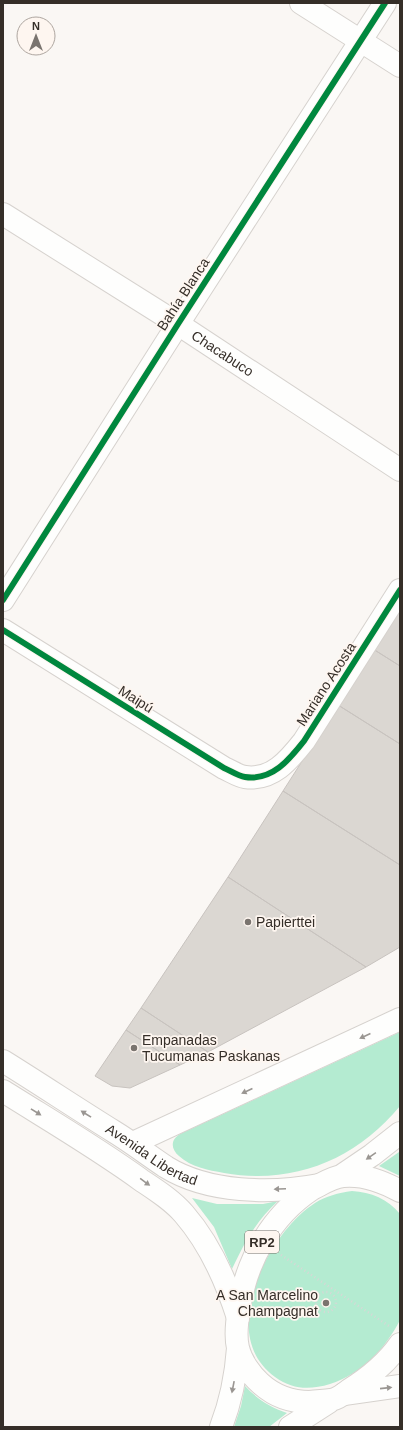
<svg xmlns="http://www.w3.org/2000/svg" width="403" height="1430" font-family="Arial,sans-serif">
	<rect width="100%" height="100%" fill="#faf7f4"/>
	<path fill="#b4ebd1" d="M 400,1032 L 400,1106 C 355,1160 294,1185 224,1173 C 208,1170 191,1167 179,1156 C 171,1149 170,1140 180,1134 Z
		M 399,1152 L 400,1176 L 379,1166 Z
		M 352,1191 C 371,1192 388,1199 400,1214 L 400,1320 C 385,1349 362,1374 330,1384 C 310,1390 293,1390 275,1377 C 216,1335 267,1234 315,1203 C 326,1196 338,1193 352,1191 Z
		M 192,1198 L 217,1204 L 263,1204 L 278,1201 C 256,1221 245,1242 232,1269 L 214,1227 Z
		M 245,1386 C 257,1399 270,1407 287,1413 L 269,1427 L 234,1427 L 241,1406 Z"/>
	<path fill="#dbd7d2" stroke="#c8c3bf" d="M 400,608 L 400,666 L 373,649 Z
		M 373,649 L 400,666 L 400,744 L 338,705 Z
		M 338,705 L 400,744 L 400,865 L 283,791 Z
		M 283,791 L 400,865 L 400,947 L 366,967 L 228,877 Z
		M 228,877 L 366,967 L 208,1052 L 141,1008 Z
		M 141,1008 L 208,1052 L 180,1065 L 126,1030 Z
		M 126,1030 L 180,1065 L 130,1088 L 112,1086 L 95,1076 Z"/>
	<g fill="none" stroke-linecap="round" stroke-linejoin="round">
		<g stroke="#d6d2ce" stroke-width="24">
			<g id="street">
				<path d="M 301,3 L 400,66"/>
				<path id="s1" d="M 3,214 L 178,324 L 400,470"/>
				<path d="M 3,600 L 178,324 L 385,3"/>
				<path d="M 3,630 L 224,768 C 231,771 238,776 245,777 C 272,781 289,760 304,741 L 400,590"/>
				<path d="M 133,1143 L 400,1019"/>
			</g>
		</g>
		<g stroke="#d6d2ce" stroke-width="24">
			<g id="secondary">
				<path id="s2" d="M 3,1061 C 40,1084 76,1108 113,1131 C 131,1142 148,1155 166,1167 C 208,1193 271,1194 319,1185"/>
				<path d="M 3,1091 C 49,1120 97,1148 141,1180 C 156,1190 172,1200 184,1214 C 210,1244 226,1280 238,1318"/>
				<path d="M 344,1394 L 400,1386"/>
			</g>
		</g>
		<g stroke="#d6d2ce" stroke-width="24">
			<path id="highway" d="M 341,1176 L 372,1155 L 400,1133
				M 400,1191 C 382,1181 363,1174 343,1176 C 332,1177 322,1184 312,1189 C 271,1216 246,1261 239,1309 C 237,1321 235,1336 238,1348 C 241,1361 251,1375 260,1383 C 274,1396 291,1402 310,1402 C 317,1401 324,1401 331,1400 C 337,1399 344,1394 349,1390 C 370,1377 386,1364 400,1344
				M 221,1427 C 231,1401 236,1376 238,1348
				M 290,1427 L 329,1402"/>
		</g>
		<path stroke="#d8d7d6" stroke-width="2.5" stroke-dasharray="1 3" stroke-linecap="butt" d="M 281,1255 L 389,1326
			M316 1302a10 10 0 1 1 20 0a10 10 0 1 1-20 0Z"/>
		<use href="#street" stroke="#fefefd" stroke-width="22"/>
		<use href="#secondary" stroke="#fefefd" stroke-width="22"/>
		<use href="#highway" stroke="#fefefd" stroke-width="22"/>
		<g stroke="#fef6f0" stroke-width="8">
			<path id="cycleway" d="M 3,600 L 178,324 L 385,3
				M 3,630 L 224,768 C 231,771 238,776 245,777 C 272,781 289,760 304,741 L 400,590"/>
		</g>
		<use href="#cycleway" stroke="#00873e" stroke-width="6"/>
	</g>
	<defs><path id="oneway-solid" d="M-6-.8H1V-3.2L6.5 0L1 3.2V.8H-6Z"/></defs>
	<g fill="#9a9692">
		<use href="#oneway-solid" transform="translate(365 1036) rotate(155)"/>
		<use href="#oneway-solid" transform="translate(247 1091) rotate(155)"/>
		<use href="#oneway-solid" transform="translate(36 1112) rotate(32)"/>
		<use href="#oneway-solid" transform="translate(86 1114) rotate(-148)"/>
		<use href="#oneway-solid" transform="translate(371 1156) rotate(145)"/>
		<use href="#oneway-solid" transform="translate(145 1182) rotate(36)"/>
		<use href="#oneway-solid" transform="translate(280 1189) rotate(177)"/>
		<use href="#oneway-solid" transform="translate(233 1387) rotate(101)"/>
		<use href="#oneway-solid" transform="translate(386 1388) rotate(-6)"/>
	</g>
	<g fill="#7a746f" stroke="#fef6f0" stroke-width="1.5">
		<circle cx="248" cy="922" r="4"/>
		<circle cx="134" cy="1048" r="4"/>
		<circle cx="326" cy="1303" r="4"/>
	</g>
	<g text-anchor="middle" stroke-width="3.5" stroke-linejoin="round" paint-order="stroke">
		<rect fill="#fef6f0" stroke="#716a64" stroke-width="1" x="245" y="1231" width="34" height="22" rx="3"/>
		<g font-size="13" font-weight="bold" fill="#352e28">
			<text x="262" y="1247">RP2</text>
		</g>
		<g font-size="14" fill="#352e28" stroke="#fef6f0">
			<text transform="translate(183 294) rotate(-57)" y="5">Bahía Blanca</text>
			<text dy="5" stroke="none"><textPath href="#s1" startOffset="260">Chacabuco</textPath></text>
			<text transform="translate(326 684) rotate(-57)" y="5">Mariano Acosta</text>
			<text transform="translate(136 699) rotate(32)" y="5">Maipú</text>
			<text dy="5" stroke="none"><textPath href="#s2" startOffset="176">Avenida Libertad</textPath></text>
		</g>
		<g font-size="14" fill="#352e28" stroke="#fef6f0" text-anchor="start">
			<text x="256" y="927">Papierttei</text>
			<text x="142" y="1045">Empanadas<tspan x="142" dy="16">Tucumanas Paskanas</tspan></text>
			<text x="318" y="1300" text-anchor="end">A San Marcelino<tspan x="318" dy="16">Champagnat</tspan></text>
		</g>
	</g>
	<rect width="403" height="1430" fill="none" stroke="#352e28" stroke-width="8"/>
	<g transform="translate(36 36)"><circle r="19" fill="#fef6f0" stroke="#aea6a0"/>
	<path d="M0-3L7 15L0 10L-7 15Z" fill="#7a746f"/>
	<text y="-6" font-size="11" font-weight="bold" text-anchor="middle" fill="#352e28">N</text>
	</g>
</svg>
